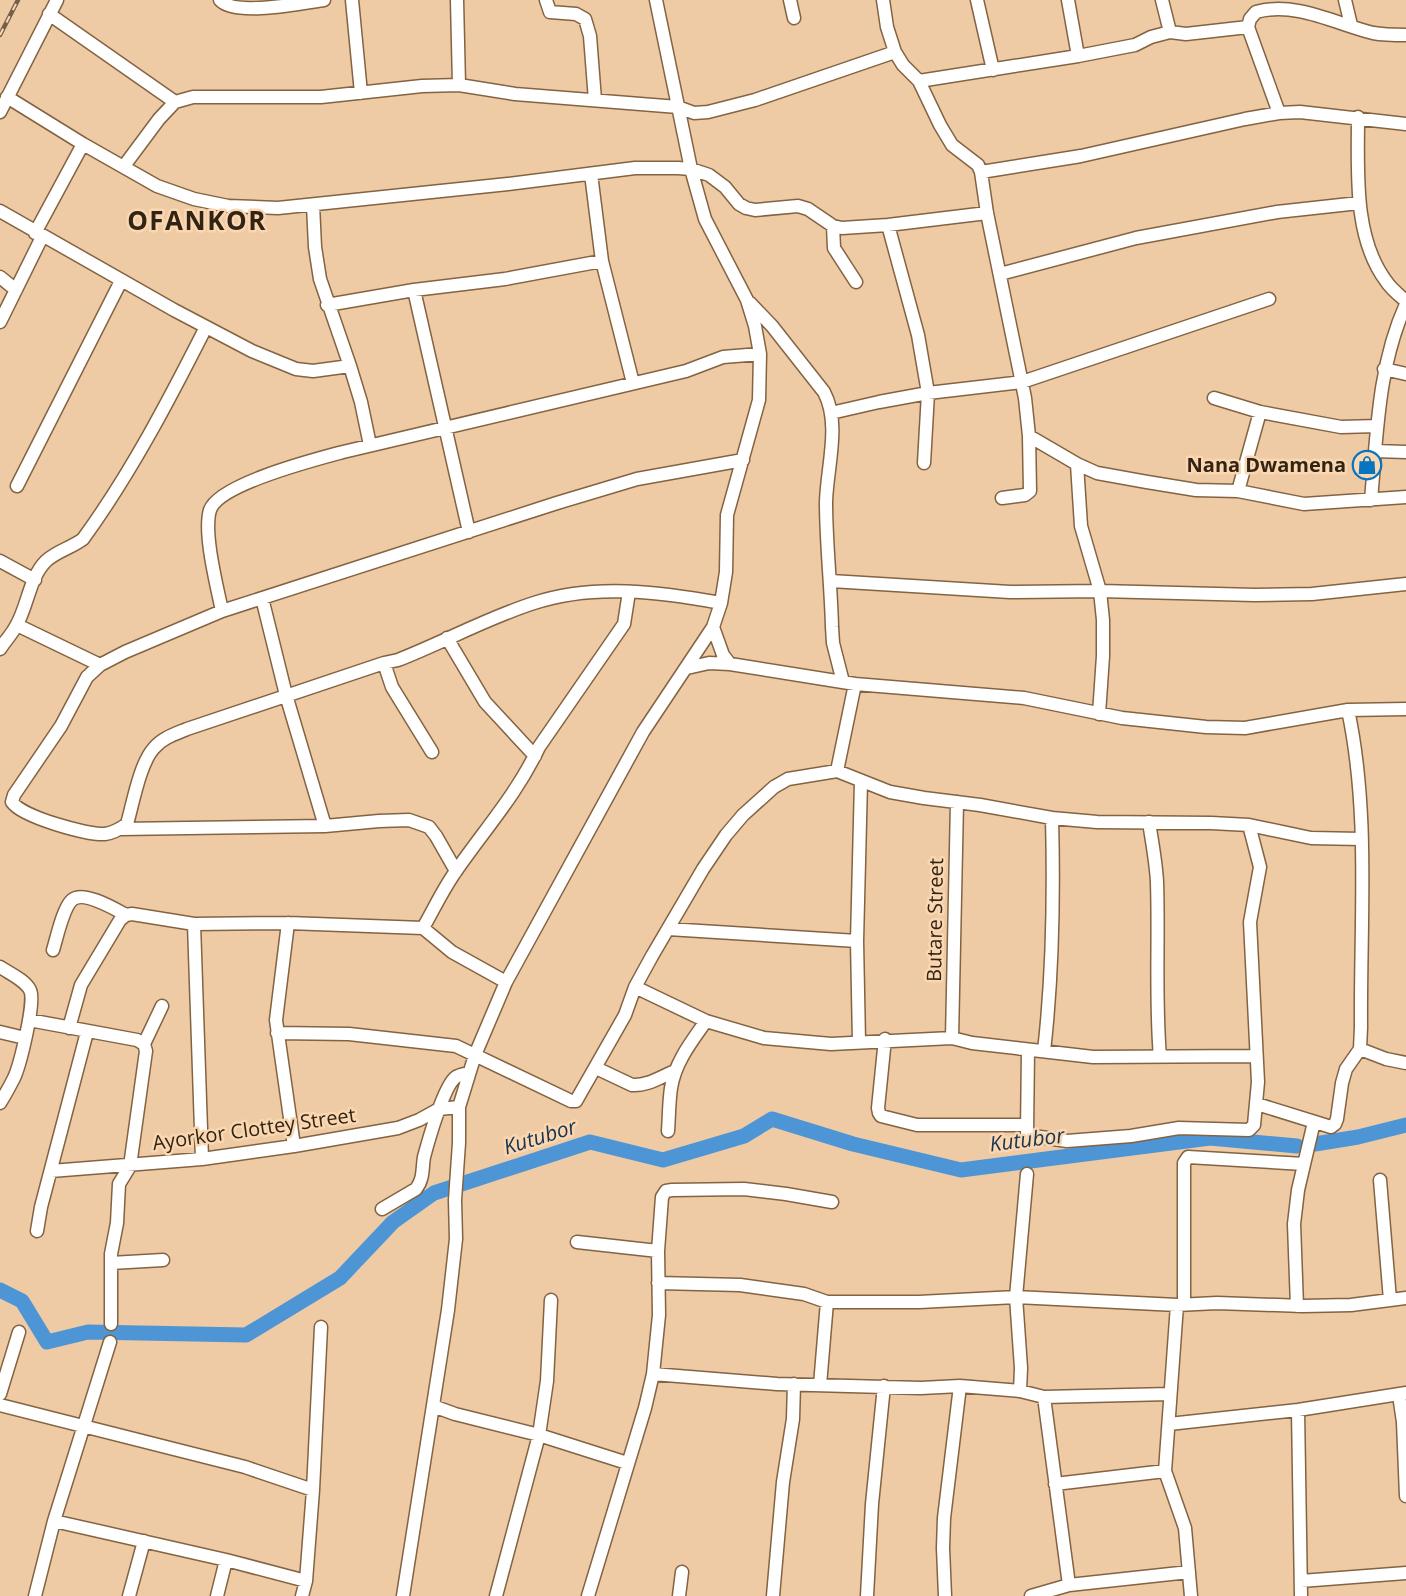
<svg xmlns="http://www.w3.org/2000/svg" width="1406" height="1596" font-family="'Open Sans',sans-serif">
	<rect width="100%" height="100%" fill="#eecaa5"/>
	<g fill="none" stroke-linecap="round" stroke-linejoin="round">
		<path stroke="#4d95d5" stroke-width="15" d="M 1315,1144 L 1358,1137 L 1406,1125
			M 0,1290 L 22,1301 L 47,1342 L 88,1332 L 246,1335 L 340,1278 L 393,1222 L 434,1193 L 590,1142 L 663,1160 L 744,1136 L 772,1119 L 853,1144 L 961,1170 L 1210,1138 L 1297,1146"/>
		<g stroke="#836341" stroke-width="15">
			<path id="minor" d="M 220,0 C 234,17 303,3 324,0
				M 352,0 L 361,93
				M 457,0 L 459,85
				M 546,0 L 550,12 L 576,14 L 585,19 L 590,36 L 595,100
				M 790,0 L 794,18
				M 883,0 L 887,27 L 895,52 L 903,65 L 919,81 L 940,125 L 952,145 L 978,165 L 981,172 L 987,213 L 1025,398 L 1029,436 L 1030,491 L 1025,495 L 1002,498
				M 977,0 L 993,70
				M 1068,0 L 1078,56
				M 1162,0 L 1170,32
				M 1345,0 L 1351,25
				M 49,14 L 175,102
				M 919,81 L 1078,56 L 1135,45 L 1151,37 L 1170,32 L 1186,34 L 1248,27
				M 7,97 L 83,144 L 157,186 L 194,199 L 228,206 L 278,208 L 508,184 L 635,168 L 678,168 L 691,169 L 709,175 L 725,187 L 739,204 L 746,208 L 755,210 L 798,206 L 808,209 L 833,226 L 842,228 L 888,225 L 987,213
				M 0,112 L 57,0
				M 1279,113 L 1248,27 L 1250,19 L 1256,12 C 1296,1 1336,24 1373,33 C 1384,35 1395,35 1406,35
				M 1358,117 C 1358,170 1353,237 1386,281 C 1391,289 1399,295 1406,301
				M 124,166 L 159,119 L 175,102 L 193,97 L 321,97 L 422,86 L 459,85 L 515,94 L 678,107 L 694,113 L 708,112 L 755,100 L 895,52
				M 981,172 L 1081,156 L 1245,119 L 1279,113 L 1300,112 L 1406,124
				M 591,174 L 602,261 L 633,383
				M 313,205 L 315,247 L 320,279 L 350,366 L 361,402 L 370,445
				M 0,211 L 174,310 L 252,351 L 296,369 L 313,371 L 350,366
				M 888,225 L 918,335 L 928,393 L 924,463
				M 833,226 L 834,248 L 856,282
				M 35,233 L 83,144
				M 1000,274 L 1136,238 L 1277,212 L 1359,203
				M 0,277 L 16,290
				M 414,290 L 469,532
				M 750,303 L 772,326 L 824,392 C 841,424 827,466 826,502 C 826,543 831,586 832,627 L 833,643 L 843,682
				M 327,305 L 414,290 L 505,279 L 602,261
				M 0,322 L 42,237
				M 1384,369 L 1406,374
				M 1214,398 L 1260,412 L 1341,427 L 1377,426
				M 831,413 L 879,402 L 928,393 L 1022,382 L 1269,299
				M 1029,436 L 1077,464 L 1097,473 L 1147,482 L 1196,490 L 1238,491 L 1304,504 L 1406,497
				M 1375,451 L 1406,452
				M 1077,464 L 1081,526 L 1100,591 L 1103,620 L 1103,656 L 1099,714
				M 17,486 L 121,281
				M 1238,491 L 1260,412
				M 1371,500 C 1377,433 1378,366 1406,304
				M 0,561 L 35,580
				M 831,581 L 1010,592 L 1100,591 L 1255,595 L 1312,594 L 1406,584
				M 262,598 L 286,695 L 325,826
				M 721,603 C 660,592 594,583 534,603 C 487,618 444,642 398,660 L 384,663 L 187,729 C 175,734 162,738 154,748 C 140,763 133,803 127,824 C 120,829 113,833 105,834 C 87,835 22,817 12,802 L 14,795 L 61,726 L 87,677 L 100,665 L 125,652 L 222,611 L 557,503 L 637,479 L 743,460
				M 222,611 C 217,586 203,533 210,510 C 219,484 317,459 343,452 L 686,371 L 723,357 L 760,354
				M 17,625 L 100,665
				M 713,627 L 723,655 L 730,664
				M 447,638 L 485,702 L 535,756
				M 0,649 C 5,641 12,634 16,626 C 28,606 29,578 46,561 C 57,551 71,548 83,539 C 131,473 169,400 206,327
				M 384,663 L 392,687 L 432,752
				M 687,668 L 709,663 L 730,664 L 855,684 L 1024,698 L 1122,718 L 1206,727 L 1245,728 L 1348,710 L 1406,709
				M 837,771 L 855,684
				M 1149,822 C 1152,842 1156,862 1157,882 C 1159,940 1155,999 1160,1057
				M 120,829 L 325,826 L 379,821 L 409,820 L 429,827 L 436,836 L 456,871
				M 288,923 L 276,1020 L 294,1146
				M 194,924 L 202,1159
				M 423,928 C 434,909 443,889 456,871 C 485,829 517,794 539,747 L 624,624 L 629,592
				M 668,929 L 857,941
				M 53,950 C 57,937 63,908 72,900 C 83,890 115,909 126,915
				M 0,967 C 9,973 25,980 30,990 C 36,1001 20,1065 14,1078 C 10,1086 5,1095 0,1103
				M 635,987 L 706,1021 L 764,1038 L 831,1044 L 952,1038 L 972,1043 L 1093,1057 L 1256,1056
				M 29,1020 L 137,1040 L 144,1044 L 146,1051 L 130,1166 L 119,1184 L 117,1223 L 111,1254 L 111,1324
				M 69,1028 L 81,985 L 120,920 L 126,915 L 132,914 L 194,924 L 288,923 L 423,928 L 452,952 L 506,982
				M 0,1032 L 25,1038
				M 277,1033 L 349,1034 L 456,1046 L 571,1101 L 576,1101 L 625,1015 L 635,987 L 652,956 L 703,869 L 726,835 L 743,815 L 774,787 L 788,779 L 837,771 L 890,792 L 924,798 L 980,805 L 1052,818 L 1097,822 L 1211,823 L 1249,825 L 1311,838 L 1361,839
				M 952,1038 L 957,802
				M 885,1039 L 878,1108 L 879,1113 L 881,1116 L 917,1125 L 1027,1125
				M 859,1042 L 857,941 L 861,781
				M 144,1044 L 162,1006
				M 1360,1049 L 1386,1059 L 1406,1063
				M 1044,1051 C 1053,973 1054,896 1052,818
				M 596,1068 L 632,1085 C 648,1086 660,1077 675,1071
				M 1257,1104 L 1331,1127 L 1335,1124 L 1337,1119 L 1342,1083 L 1346,1069 L 1360,1049 L 1361,1027 C 1360,922 1370,813 1348,710
				M 668,1131 C 669,1117 669,1101 671,1088 C 675,1062 692,1041 706,1021
				M 1027,1133 L 1028,1050
				M 1027,1135 L 1067,1141 L 1131,1136 L 1179,1128 L 1249,1130 L 1254,1125 L 1258,1082 L 1250,922 L 1260,867 L 1249,825
				M 51,1171 L 202,1159 L 294,1146 L 398,1128 L 419,1120 L 439,1109 L 459,1107
				M 1380,1180 L 1390,1300
				M 382,1209 L 416,1189 C 424,1179 422,1168 424,1157 C 428,1142 444,1085 456,1077 C 459,1075 465,1074 469,1073
				M 37,1231 L 41,1207 L 87,1032
				M 577,1242 L 658,1251
				M 111,1263 L 163,1260
				M 658,1283 L 740,1285 L 804,1294 L 827,1302 L 919,1302 L 1016,1297 L 1177,1305 L 1217,1303 L 1303,1306 L 1351,1305 L 1406,1298
				M 1184,1304 L 1184,1163 L 1188,1157 L 1304,1164
				M 1177,1305 L 1165,1471 L 1185,1528 L 1191,1596
				M 1297,1306 L 1294,1224 L 1298,1190 L 1314,1122
				M 653,1374 L 777,1384 L 921,1388 L 960,1386 L 1020,1391 L 1044,1397 L 1170,1394
				M 820,1385 L 827,1302
				M 1020,1391 L 1021,1368 L 1016,1297 L 1027,1174
				M 0,1394 L 19,1332
				M 1399,1395 L 1403,1422 L 1406,1496
				M 1044,1397 L 1069,1585
				M 0,1405 L 245,1467 L 313,1490
				M 433,1406 L 455,1414 L 539,1435 L 627,1463
				M 1298,1410 L 1301,1596
				M 1169,1424 L 1298,1410 L 1406,1393
				M 1055,1484 L 1165,1471
				M 54,1521 L 226,1560 L 306,1581
				M 1301,1581 L 1406,1573
				M 35,1596 L 54,1521 L 110,1342
				M 129,1596 L 144,1541
				M 217,1596 L 226,1560
				M 302,1596 L 306,1581 L 313,1490 L 321,1327
				M 403,1596 L 448,1310 L 456,1239 L 455,1200 L 459,1143 L 459,1107 L 475,1055 L 506,982 L 643,732 L 713,627 L 721,603 L 726,572 L 727,515 L 759,400 L 760,354 L 755,326 L 747,300 L 705,219 L 691,169 L 656,0
				M 496,1596 L 539,1435 L 547,1381 L 551,1300
				M 588,1596 L 645,1408 L 653,1374 L 659,1315 L 658,1251 L 662,1197 L 666,1191 L 672,1190 L 744,1189 L 786,1194 L 832,1202
				M 679,1596 L 682,1572
				M 773,1596 L 783,1482 L 793,1419 L 794,1384
				M 867,1596 L 872,1504 L 884,1386
				M 945,1596 L 943,1548 L 944,1518 L 960,1386
				M 1031,1596 L 1069,1585 L 1189,1572"/>
		</g>
		<use href="#minor" stroke="#fff" stroke-width="12"/>
		<g stroke="#756049" stroke-width="4.5">
			<path id="rail" d="M 0,35 L 18,0"/>
		</g>
		<use href="#rail" stroke="#fbd7b1" stroke-width="2" stroke-dasharray="7" stroke-linecap="butt"/>
	</g>
	<defs>
		<g id="shop-ring" transform="scale(1.5)"><circle r="9.5" fill="#fbd7b1" stroke="#0774bf" stroke-width="1.5"/><path d="M-5-2.5h2.3a2.7 3.5 0 0 1 5.4 0H5L5.5 6h-11ZM-1.5-2.5h3a1.5 2.3 0 0 0-3 0Z" fill="#0774bf"/></g>
	</defs>
	<g fill-rule="evenodd">
		<use href="#shop-ring" x="1367" y="465"/>
	</g>
	<g text-anchor="middle" stroke-width="5" stroke-linejoin="round" paint-order="stroke">
		<g font-size="20" font-weight="bold" fill="#312415" stroke="#fbd7b1" text-anchor="end">
			<text x="1346" y="472">Nana Dwamena</text>
		</g>
		<g font-size="20" fill="#312415" stroke="#fbd7b1">
			<text transform="translate(935 920) rotate(-89)" y="7">Butare Street</text>
			<text transform="translate(254 1129) rotate(-8)" y="7">Ayorkor Clottey Street</text>
		</g>
		<g font-size="21" font-style="italic" fill="#173550" stroke="#fbd7b1">
			<text transform="translate(540 1137) rotate(-17)" y="7">Kutubor</text>
			<text transform="translate(1027 1140) rotate(-7)" y="7">Kutubor</text>
		</g>
		<g font-size="26" font-weight="bold" letter-spacing="1.5" fill="#312415" stroke="#fbd7b1">
			<text x="197" y="230">OFANKOR</text>
		</g>
	</g>
</svg>
